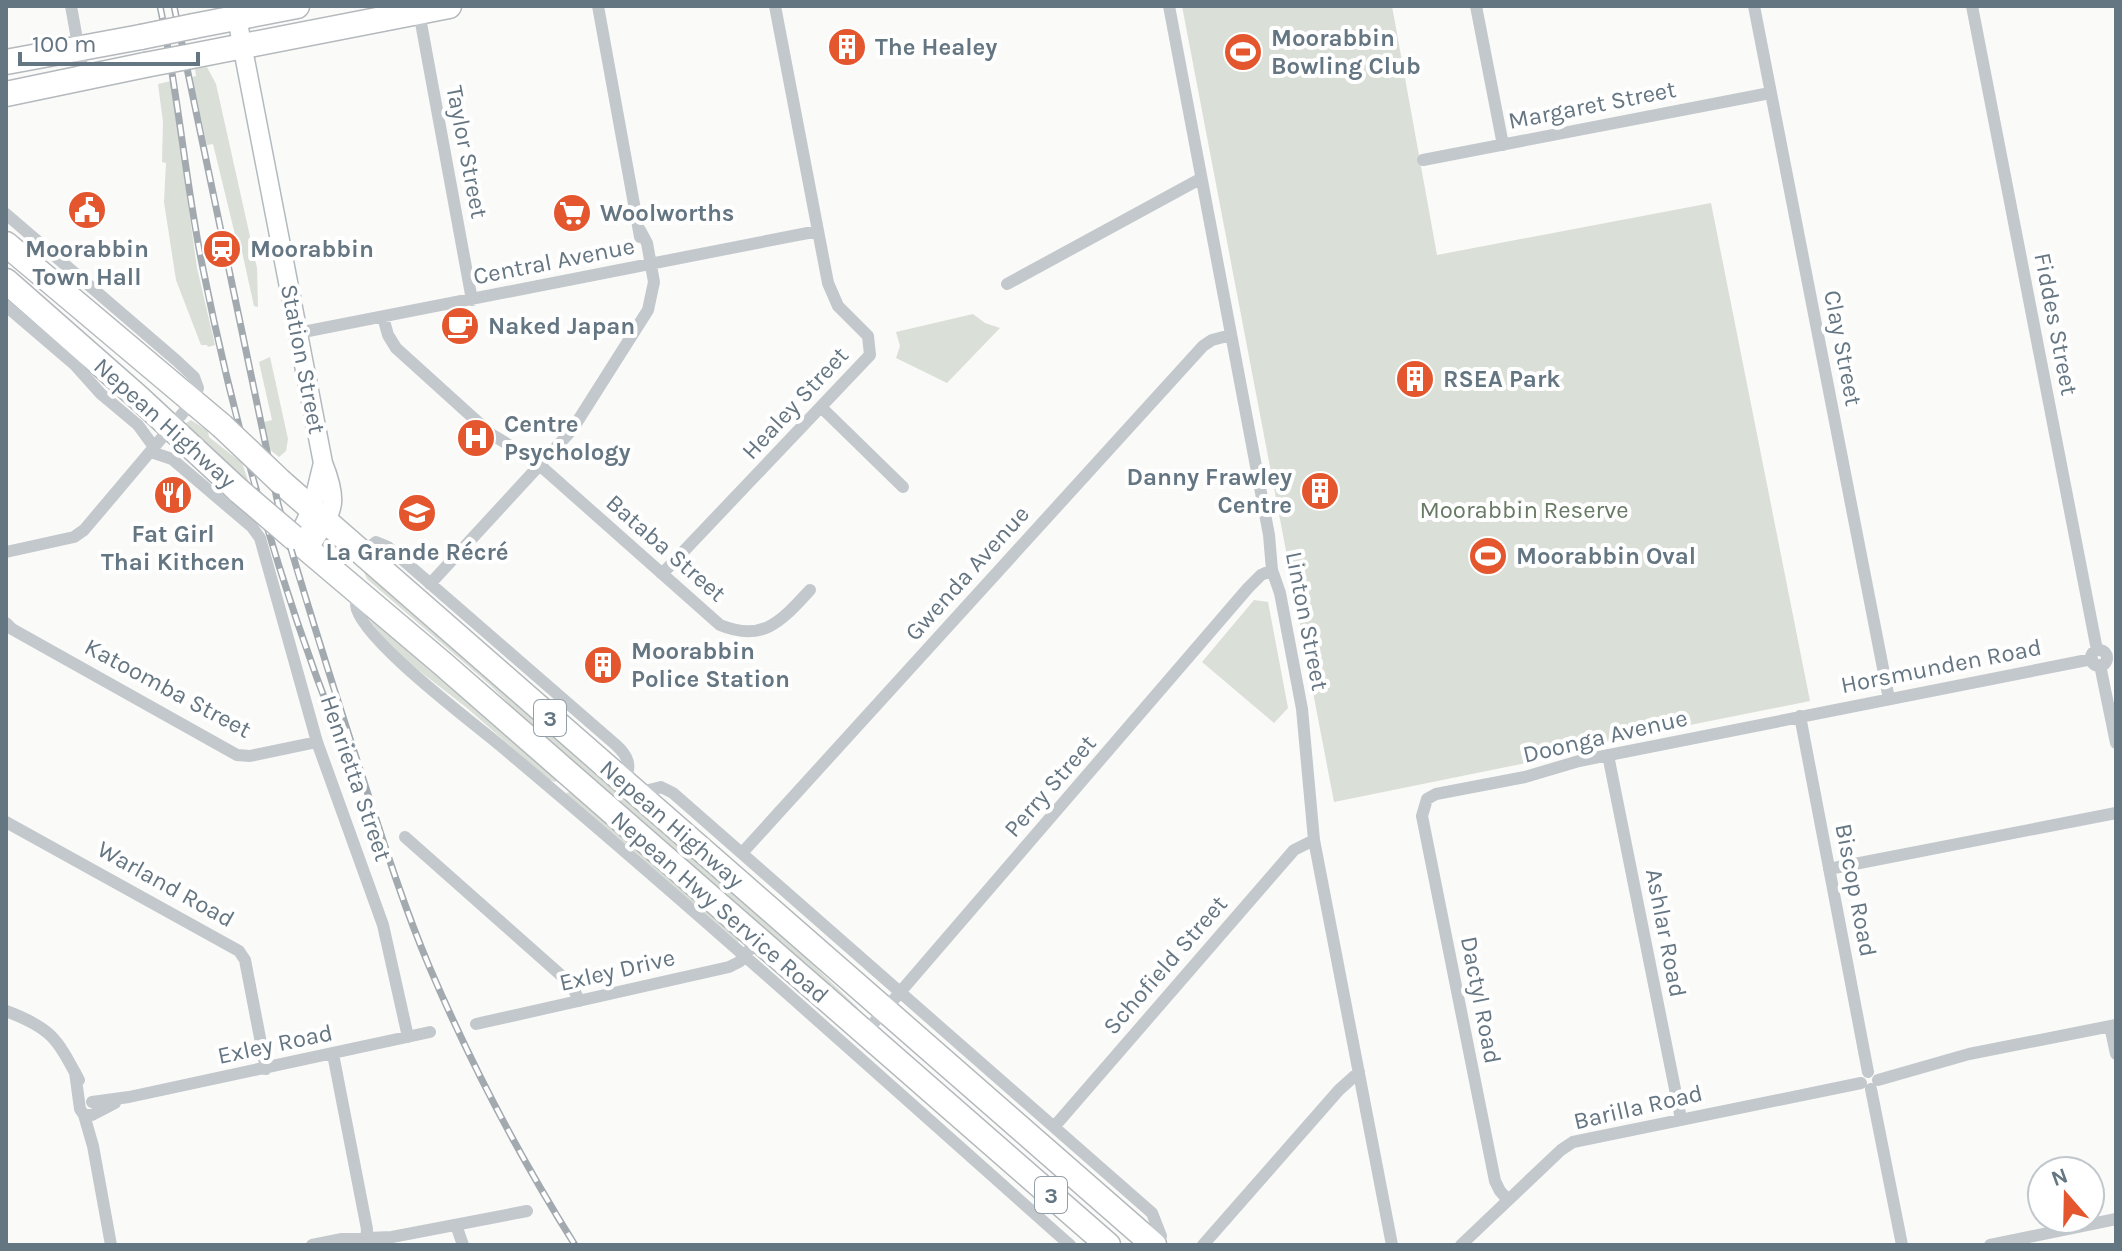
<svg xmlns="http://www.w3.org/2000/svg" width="2122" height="1251" font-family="Karla,sans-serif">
	<rect width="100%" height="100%" fill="#fafaf8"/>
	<path fill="#dadfd7" d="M 1182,6 L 1392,6 L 1437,255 L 1711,203 L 1810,701 L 1560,751 L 1536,761 L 1334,802 Z
		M 207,67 L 216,84 L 257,268 L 258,307 L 254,306 L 241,247 L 238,247 L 213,144 L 207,145 L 192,77 L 196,76 L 195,69 Z
		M 171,81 L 197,268 L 215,345 L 208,347 L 207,345 L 201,345 L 176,280 L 164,202 L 166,163 L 162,162 L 163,122 L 158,84 Z
		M 973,314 L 985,323 L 1000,328 L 947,383 L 896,358 L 900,346 L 896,332 Z
		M 270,357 L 288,439 L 286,451 L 279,457 L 269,449 L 264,422 L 272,420 L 259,362 Z
		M 191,420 L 208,431 L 209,437 L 242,463 L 249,483 L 183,425 Z
		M 362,567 L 757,911 L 858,1008 L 854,1011 L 566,760 L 490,685 L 367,579 Z
		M 1254,600 L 1268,602 L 1288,708 L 1274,723 L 1202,662 Z
		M 361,608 L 558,779 L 555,782 L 548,779 L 467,708 L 390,648 Z
		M 568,792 L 580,798 L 740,940 L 738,942 L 566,794 Z"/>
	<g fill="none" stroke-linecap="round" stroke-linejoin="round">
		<g stroke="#b3babf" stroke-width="21">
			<path id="secondary" d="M 237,18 L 323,463 C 341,508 331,511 308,550
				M 297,540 L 312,508 L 323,463"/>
		</g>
		<g stroke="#b4b9bd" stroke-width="27">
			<path id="highway" d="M 194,26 L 297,6
				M 187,57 L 449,6
				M 6,62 L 141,37
				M 6,94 L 145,65
				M 6,244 L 222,426
				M 6,281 L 139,398 L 239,491
				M 281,482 L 1154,1245
				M 293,537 L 443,664 L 1108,1245"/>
		</g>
		<path stroke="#c3c8cc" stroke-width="12" d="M 71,6 L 84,78
			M 598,6 L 640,237
			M 1169,6 L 1269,535 L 1272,570 L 1280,593 L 1302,709 L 1314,840 L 1392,1245
			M 1476,6 L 1503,145
			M 1754,6 L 1889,699
			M 1972,6 L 2097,650
			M 419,12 L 472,300
			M 1423,160 L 1770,93
			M 6,214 L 177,361 L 194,377 L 198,388 L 193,401 L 84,530 L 74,537 L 6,552
			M 1007,284 L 1200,179
			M 6,306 L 75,365 L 101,394 L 138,425 L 154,447
			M 383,317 L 388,335 L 396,348 L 491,434 L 535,461 L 720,625 C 764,643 782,620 810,590
			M 298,333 L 818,231
			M 822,408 L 903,487
			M 151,452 L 172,459 L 252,527 L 260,538 L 317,742 L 383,925 L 408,1037
			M 362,553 L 376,542 L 388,547 L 616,745 C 628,756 633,766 623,782
			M 662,574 L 870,355 L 868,336 L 838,306 L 828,283 L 775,6
			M 430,584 L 572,430 L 648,310 L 654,282 L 647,243 L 640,230
			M 360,594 C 359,597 356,602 356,605 C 358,637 475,724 502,747 C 695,909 882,1078 1070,1245
			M 6,623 L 12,629 L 237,755 L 250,756 L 317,742
			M2091 658a8 8 0 1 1 16 0a8 8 0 1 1-16 0Z
			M 2100,665 L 2116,743
			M 1800,716 L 1868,1072
			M 1608,755 L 1681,1119
			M 637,793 L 661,787 L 673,793 L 1152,1213 L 1161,1236 L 1159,1245
			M 6,822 L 239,951 L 245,960 L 266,1069
			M 405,837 L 572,985 L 579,1001
			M 742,853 L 1203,346 L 1212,340 L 1231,335
			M 1829,869 L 2116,813
			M 6,1011 C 52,1028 57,1039 79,1080
			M 476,1024 L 729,967 L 739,962 L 758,940
			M 2110,1026 L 2116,1054
			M 865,1033 L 1248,588 L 1261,575 L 1272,570
			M 333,1054 L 367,1229 L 366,1242
			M 75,1072 L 80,1109 L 84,1115 L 93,1146 L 111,1245
			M 1878,1080 L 1969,1054 L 2116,1025
			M 1871,1089 L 1902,1245
			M 92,1102 L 129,1097 L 430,1032
			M 84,1115 L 92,1115 L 115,1103
			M 1054,1127 L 1294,850 L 1314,840
			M 1508,1200 L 1500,1191 L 1495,1181 L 1422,816 L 1427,799 L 1436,794 L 1525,777 L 1579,761 L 2092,659
			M 456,1225 L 463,1245
			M 312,1245 L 342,1239 L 392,1237 L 527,1211
			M 1203,1245 L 1339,1090 L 1359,1072
			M 1461,1245 L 1561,1150 L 1573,1142 L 1861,1083
			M 1990,1245 L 2116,1219"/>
		<use href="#secondary" stroke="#fff" stroke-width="18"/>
		<use href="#highway" stroke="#fff" stroke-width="24"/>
		<g stroke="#a2aab0" stroke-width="7">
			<path id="rail" d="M 160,6 C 178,92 185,179 202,264 C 234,424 278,580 337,731
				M 174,6 L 278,504 C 301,586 327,667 353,748 C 377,821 399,895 429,966 C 470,1062 519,1156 575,1245"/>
		</g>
		<use href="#rail" stroke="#fff" stroke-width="4" stroke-dasharray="12" stroke-linecap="butt"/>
		<g stroke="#b4b9bd" stroke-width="27" stroke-linecap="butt">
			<path id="highway-bridge" d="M 141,37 L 194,26
				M 145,65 L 187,57
				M 222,426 L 281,482
				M 239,491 L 293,537"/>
		</g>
		<use href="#highway-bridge" stroke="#fff" stroke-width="24"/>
	</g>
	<defs>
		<g id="building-disc" transform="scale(2)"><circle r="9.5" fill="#e4572e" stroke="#fff"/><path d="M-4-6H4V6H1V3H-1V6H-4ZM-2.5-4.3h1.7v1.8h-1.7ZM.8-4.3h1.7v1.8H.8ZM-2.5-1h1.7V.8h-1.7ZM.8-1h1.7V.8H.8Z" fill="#fff"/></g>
		<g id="stadium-disc" transform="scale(2)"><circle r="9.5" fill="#e4572e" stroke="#fff"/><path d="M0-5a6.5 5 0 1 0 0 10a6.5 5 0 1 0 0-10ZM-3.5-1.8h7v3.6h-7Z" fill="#fff"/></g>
		<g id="civic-disc" transform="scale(2)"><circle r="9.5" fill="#e4572e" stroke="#fff"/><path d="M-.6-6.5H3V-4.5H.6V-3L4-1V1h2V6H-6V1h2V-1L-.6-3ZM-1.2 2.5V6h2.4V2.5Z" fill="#fff"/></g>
		<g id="supermarket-disc" transform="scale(2)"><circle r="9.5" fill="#e4572e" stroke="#fff"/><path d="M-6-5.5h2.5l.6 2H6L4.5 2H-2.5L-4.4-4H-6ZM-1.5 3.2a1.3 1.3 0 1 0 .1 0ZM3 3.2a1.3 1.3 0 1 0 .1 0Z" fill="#fff"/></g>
		<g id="station-disc" transform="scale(2)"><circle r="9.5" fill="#e4572e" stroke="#fff"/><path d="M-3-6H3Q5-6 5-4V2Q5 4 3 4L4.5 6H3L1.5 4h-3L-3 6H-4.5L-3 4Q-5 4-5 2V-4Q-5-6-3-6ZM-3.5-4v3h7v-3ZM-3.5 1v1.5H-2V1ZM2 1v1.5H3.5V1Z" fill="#fff"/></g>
		<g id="cafe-disc" transform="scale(2)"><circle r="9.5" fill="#e4572e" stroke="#fff"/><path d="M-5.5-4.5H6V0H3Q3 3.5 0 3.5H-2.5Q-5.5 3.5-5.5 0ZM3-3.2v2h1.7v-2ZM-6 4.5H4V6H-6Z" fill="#fff"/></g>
		<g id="hospital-disc" transform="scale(2)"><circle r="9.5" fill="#e4572e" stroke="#fff"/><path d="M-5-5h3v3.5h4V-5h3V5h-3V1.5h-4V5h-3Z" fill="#fff"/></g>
		<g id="restaurant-disc" transform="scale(2)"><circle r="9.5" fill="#e4572e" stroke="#fff"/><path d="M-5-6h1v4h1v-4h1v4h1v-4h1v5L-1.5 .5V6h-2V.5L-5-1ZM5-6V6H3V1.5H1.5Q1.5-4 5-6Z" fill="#fff"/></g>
		<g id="school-disc" transform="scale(2)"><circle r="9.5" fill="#e4572e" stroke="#fff"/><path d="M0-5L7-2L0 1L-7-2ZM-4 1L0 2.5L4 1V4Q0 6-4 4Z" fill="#fff"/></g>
	</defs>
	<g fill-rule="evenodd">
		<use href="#building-disc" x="847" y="47"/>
		<use href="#stadium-disc" x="1243" y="52"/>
		<use href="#civic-disc" x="87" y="210"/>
		<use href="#supermarket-disc" x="572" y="213"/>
		<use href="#station-disc" x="222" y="249"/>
		<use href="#cafe-disc" x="460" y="326"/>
		<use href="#building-disc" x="1415" y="379"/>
		<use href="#hospital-disc" x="476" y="438"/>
		<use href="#building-disc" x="1320" y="491"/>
		<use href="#restaurant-disc" x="173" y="495"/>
		<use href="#school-disc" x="417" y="513"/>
		<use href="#stadium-disc" x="1488" y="556"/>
		<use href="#building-disc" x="603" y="665"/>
	</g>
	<g text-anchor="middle" stroke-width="8" stroke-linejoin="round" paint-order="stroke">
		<g fill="#fff" stroke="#939fa8" stroke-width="2">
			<rect x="534" y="700" width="32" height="36" rx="6"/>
			<rect x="1035" y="1177" width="32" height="36" rx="6"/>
		</g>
		<g font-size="22" font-weight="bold" fill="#657683">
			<text x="550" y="726">3</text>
			<text x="1051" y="1203">3</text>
		</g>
		<g font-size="24" font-weight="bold" fill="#657683" stroke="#fff" text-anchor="start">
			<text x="1271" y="46">Moorabbin<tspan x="1271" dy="28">Bowling Club</tspan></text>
			<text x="875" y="55">The Healey</text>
			<text x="600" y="221">Woolworths</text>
			<text x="87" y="257" text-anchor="middle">Moorabbin<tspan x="87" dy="28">Town Hall</tspan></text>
			<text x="250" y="257">Moorabbin</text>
			<text x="488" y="334">Naked Japan</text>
			<text x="1443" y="387">RSEA Park</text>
			<text x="504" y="432">Centre<tspan x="504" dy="28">Psychology</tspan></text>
			<text x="1292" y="485" text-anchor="end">Danny Frawley<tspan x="1292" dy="28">Centre</tspan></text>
			<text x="173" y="542" text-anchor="middle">Fat Girl<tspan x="173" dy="28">Thai Kithcen</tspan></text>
			<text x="417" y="560" text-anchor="middle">La Grande Récré</text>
			<text x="1516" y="564">Moorabbin Oval</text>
			<text x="631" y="659">Moorabbin<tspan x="631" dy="28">Police Station</tspan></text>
		</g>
		<g font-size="24" fill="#657683" stroke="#fff">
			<text transform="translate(1592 105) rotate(-11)" y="8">Margaret Street</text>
			<text transform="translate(467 152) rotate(79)" y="8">Taylor Street</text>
			<text transform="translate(554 261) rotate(-11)" y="8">Central Avenue</text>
			<text transform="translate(2056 324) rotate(79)" y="8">Fiddes Street</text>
			<text transform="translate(1843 348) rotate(79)" y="8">Clay Street</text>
			<text transform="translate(303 359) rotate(79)" y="8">Station Street</text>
			<text transform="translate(795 403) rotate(-47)" y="8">Healey Street</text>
			<text transform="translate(165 423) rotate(42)" y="8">Nepean Highway</text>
			<text transform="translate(666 548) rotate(41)" y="8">Bataba Street</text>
			<text transform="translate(967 573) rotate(-48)" y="8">Gwenda Avenue</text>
			<text transform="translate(1307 621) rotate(79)" y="8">Linton Street</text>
			<text transform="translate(1941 666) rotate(-11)" y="8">Horsmunden Road</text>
			<text transform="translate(168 688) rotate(28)" y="8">Katoomba Street</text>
			<text transform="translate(1605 736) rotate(-13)" y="8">Doonga Avenue</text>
			<text transform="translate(356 778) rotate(71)" y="8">Henrietta Street</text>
			<text transform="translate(1050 786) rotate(-49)" y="8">Perry Street</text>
			<text transform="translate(672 824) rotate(41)" y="8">Nepean Highway</text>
			<text transform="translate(166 884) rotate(29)" y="8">Warland Road</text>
			<text transform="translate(1856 890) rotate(79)" y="8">Biscop Road</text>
			<text transform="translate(720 907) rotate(41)" y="8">Nepean Hwy Service Road</text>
			<text transform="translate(1666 933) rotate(79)" y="8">Ashlar Road</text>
			<text transform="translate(1165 965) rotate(-49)" y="8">Schofield Street</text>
			<text transform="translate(617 970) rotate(-13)" y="8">Exley Drive</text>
			<text transform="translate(1481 1000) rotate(79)" y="8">Dactyl Road</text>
			<text transform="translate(275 1044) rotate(-12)" y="8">Exley Road</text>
			<text transform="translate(1638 1107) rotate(-13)" y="8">Barilla Road</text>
		</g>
		<g font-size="24" fill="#687a64" stroke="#fff">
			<text x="1524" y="518">Moorabbin Reserve</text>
		</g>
	</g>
	<rect width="2122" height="1251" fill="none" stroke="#657683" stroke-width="16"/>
	<g transform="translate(2066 1195) rotate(340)"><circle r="38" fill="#ffffff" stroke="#c1c8cd" stroke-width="2"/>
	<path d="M0-6L14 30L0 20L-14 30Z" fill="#e4572e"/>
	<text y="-12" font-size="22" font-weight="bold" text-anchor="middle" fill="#657683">N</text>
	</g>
	<path d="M20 52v12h178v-12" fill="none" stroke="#657683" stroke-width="4"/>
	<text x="32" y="52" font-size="24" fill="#657683" stroke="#ffffff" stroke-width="6" paint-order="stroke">100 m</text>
</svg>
